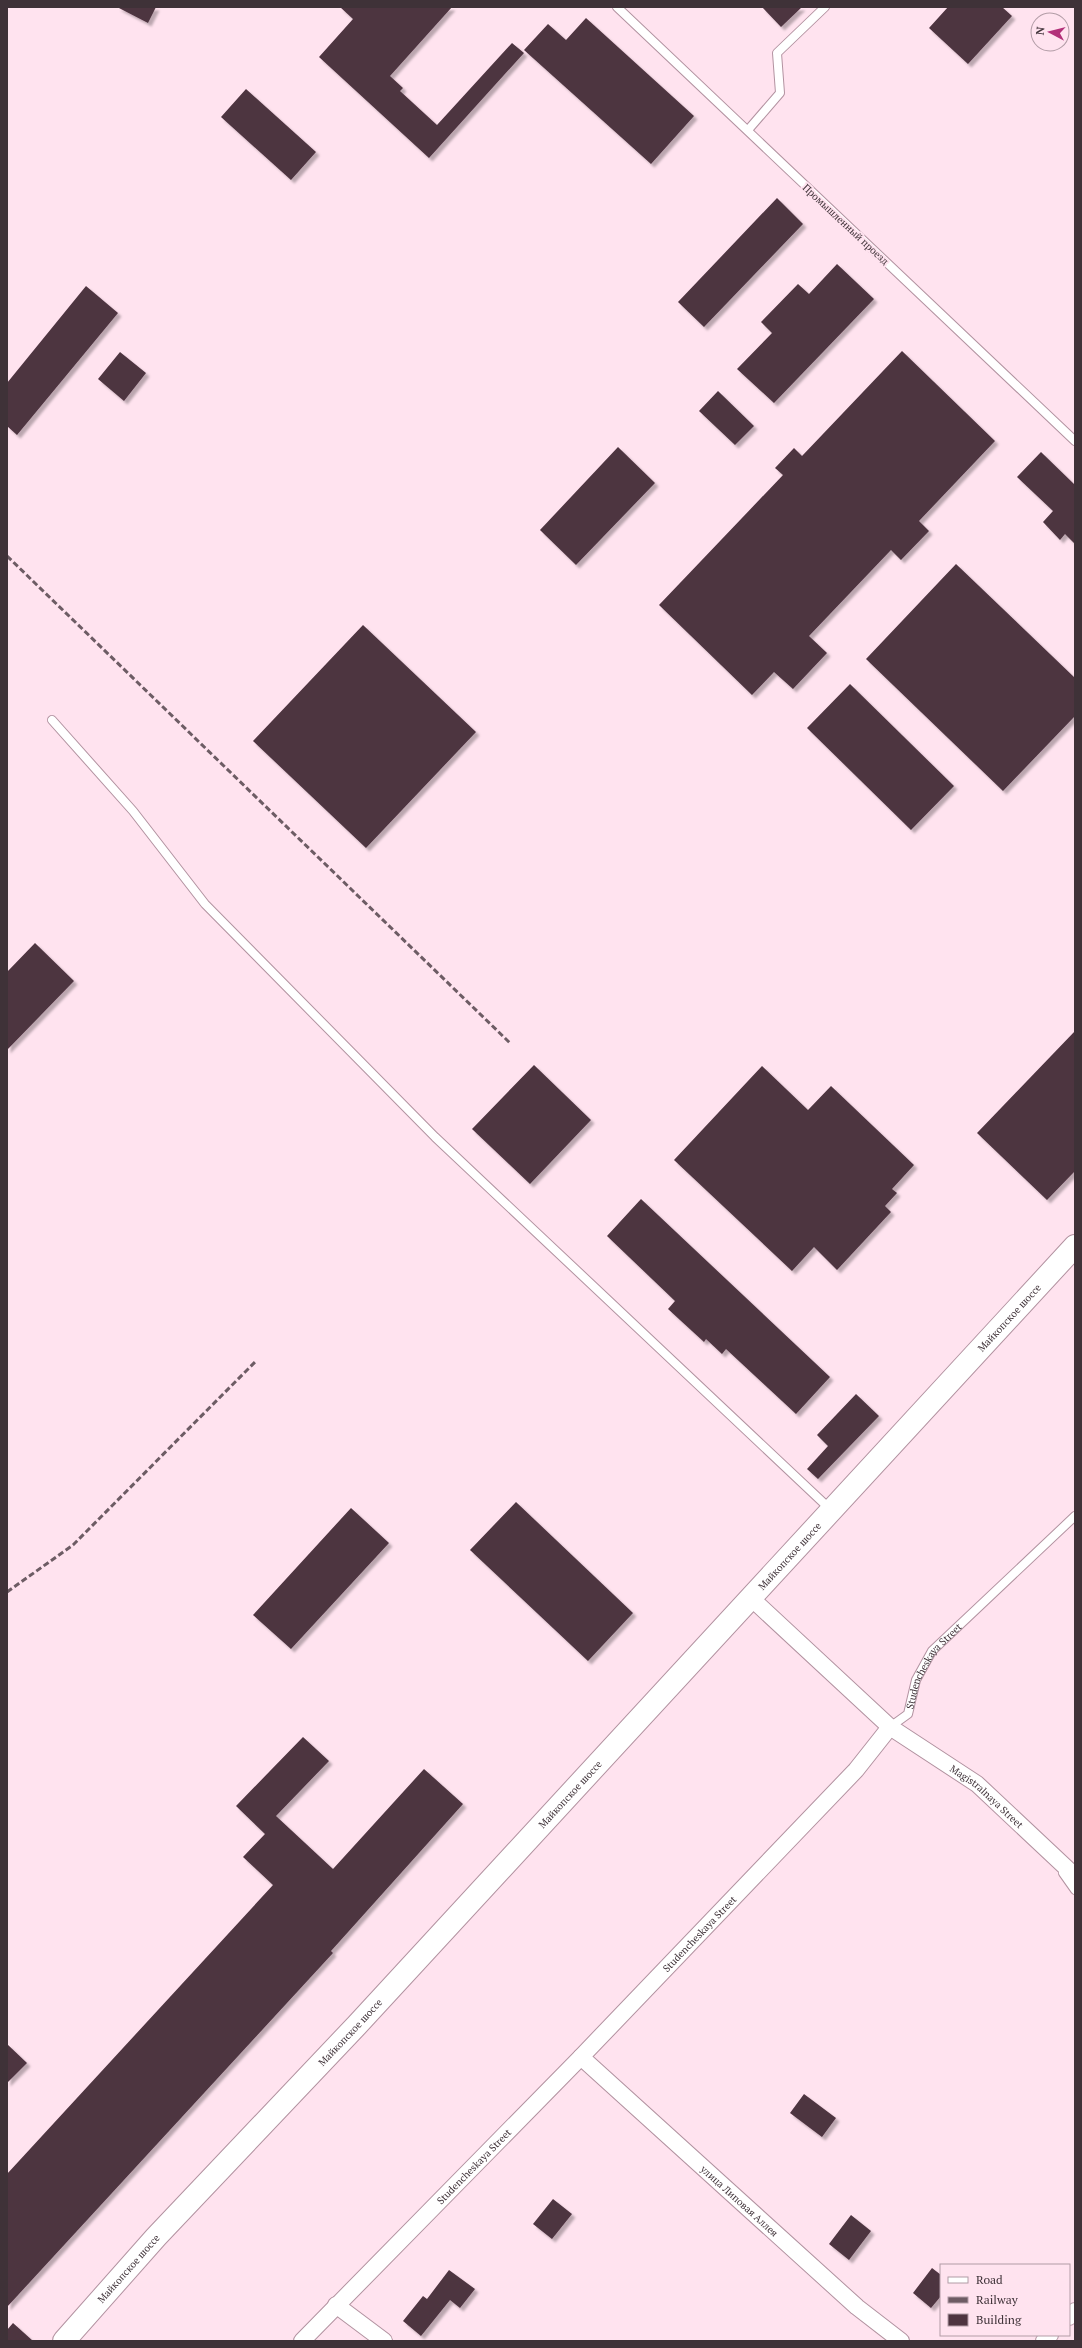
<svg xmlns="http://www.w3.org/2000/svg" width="1082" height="2348" font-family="'PT Serif',serif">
	<defs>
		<filter id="shadow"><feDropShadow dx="3.5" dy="3.5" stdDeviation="1" flood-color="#0004"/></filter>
	</defs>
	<rect width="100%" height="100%" fill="#ffe3ef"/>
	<path fill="#4e3440" filter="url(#shadow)" d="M 117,7 L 156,7 L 148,23 Z
		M 340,7 L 452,7 L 390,76 L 403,88 L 400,91 L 437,125 L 512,43 L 524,53 L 429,158 L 319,57 L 353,19 Z
		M 762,7 L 802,7 L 781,27 Z
		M 948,7 L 1002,7 L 1012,16 L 968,64 L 929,28 Z
		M 586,18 L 694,116 L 651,164 L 524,50 L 548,24 L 566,40 Z
		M 246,89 L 316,152 L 291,180 L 221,117 Z
		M 777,198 L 803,224 L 704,327 L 678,302 Z
		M 837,264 L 874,299 L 774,403 L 737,369 L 772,333 L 761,322 L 798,284 L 809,294 Z
		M 86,286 L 118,313 L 17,435 L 7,426 L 7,383 Z
		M 902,351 L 995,441 L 919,521 L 929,531 L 901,560 L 891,550 L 809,636 L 827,653 L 793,689 L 774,672 L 752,695 L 659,605 L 783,475 L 775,468 L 794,448 L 802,456 Z
		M 120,352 L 146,373 L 124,401 L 98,379 Z
		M 718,391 L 754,426 L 735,445 L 699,411 Z
		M 618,447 L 655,483 L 576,565 L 540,530 Z
		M 1041,452 L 1075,485 L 1075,544 L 1065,534 L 1060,540 L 1043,522 L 1053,511 L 1017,477 Z
		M 956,564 L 1075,678 L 1075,716 L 1003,791 L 866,659 Z
		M 363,625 L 476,732 L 366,848 L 253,741 Z
		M 850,684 L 954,786 L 911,830 L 807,728 Z
		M 35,943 L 74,981 L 7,1050 L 7,972 Z
		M 1075,1031 L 1075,1171 L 1047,1200 L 977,1133 Z
		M 534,1065 L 591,1120 L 530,1184 L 472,1129 Z
		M 762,1066 L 808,1110 L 831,1086 L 914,1165 L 892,1189 L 897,1193 L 885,1206 L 891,1212 L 837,1270 L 814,1247 L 792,1271 L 674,1160 Z
		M 641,1199 L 830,1377 L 796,1414 L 726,1349 L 722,1354 L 706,1339 L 704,1342 L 668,1309 L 675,1301 L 607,1236 Z
		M 856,1394 L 879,1416 L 818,1479 L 807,1469 L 828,1446 L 817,1435 Z
		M 516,1502 L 633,1613 L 588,1661 L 470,1550 Z
		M 351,1508 L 389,1543 L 291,1649 L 253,1615 Z
		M 303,1737 L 329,1761 L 276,1816 L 333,1869 L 424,1769 L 463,1804 L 331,1951 L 333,1953 L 7,2307 L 7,2174 L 273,1885 L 243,1857 L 265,1834 L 236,1806 Z
		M 7,2044 L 27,2063 L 7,2083 Z
		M 804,2094 L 836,2118 L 822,2137 L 790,2113 Z
		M 553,2199 L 572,2214 L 552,2239 L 533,2224 Z
		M 851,2215 L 871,2231 L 849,2260 L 829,2244 Z
		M 932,2268 L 941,2275 L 941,2296 L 931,2308 L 913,2293 Z
		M 449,2270 L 475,2289 L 460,2308 L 450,2300 L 421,2336 L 403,2321 L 423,2296 L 427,2299 Z
		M 13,2323 L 33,2341 L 7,2341 L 7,2330 Z"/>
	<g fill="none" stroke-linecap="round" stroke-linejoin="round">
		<g stroke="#b292a0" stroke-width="10">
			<g id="lane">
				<path d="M 617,7 L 1075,441"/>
				<path d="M 748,130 L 780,93 L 777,53 L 825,7"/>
				<path d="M 52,720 L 133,811 L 205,904 L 435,1137 L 831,1510"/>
				<path id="s1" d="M 890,1727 L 908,1714 L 916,1680 L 932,1651 L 1075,1516"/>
				<path d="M 1063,1873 L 1075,1890"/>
			</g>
		</g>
		<g stroke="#b292a0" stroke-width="18">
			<g id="street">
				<path id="s2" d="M 751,1598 L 890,1727 L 977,1784 L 1075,1876"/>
				<path id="s3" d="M 581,2057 L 857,2307 L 901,2341"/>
				<path d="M 336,2305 L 384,2341"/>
				<path d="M 1069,2317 L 1075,2311"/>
				<path id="s4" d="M 302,2341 L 581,2057 L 856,1770 L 890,1727"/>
				<path d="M 1044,2341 L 1050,2335"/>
			</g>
		</g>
		<g stroke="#b292a0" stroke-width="24">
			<g id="secondary">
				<path id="s5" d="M 64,2341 L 156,2237 L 357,2025 L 1075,1246"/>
			</g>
		</g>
		<use href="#lane" stroke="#fff" stroke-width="8"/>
		<use href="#street" stroke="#fff" stroke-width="16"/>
		<use href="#secondary" stroke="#fff" stroke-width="22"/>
		<path stroke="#6d5c64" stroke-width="3" stroke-dasharray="6 3" stroke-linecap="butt" d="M 7,556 L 510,1043
			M 7,1592 L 73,1545 L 255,1362"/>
	</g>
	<g text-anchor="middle" stroke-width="4" stroke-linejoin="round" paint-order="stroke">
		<g font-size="10" fill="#3f3238" stroke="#ffe3ef">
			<text transform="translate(846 224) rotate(43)" y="4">Промышленный проезд</text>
			<text dy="4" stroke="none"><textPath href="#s5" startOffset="1393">Майкопское шоссе</textPath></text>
			<text dy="4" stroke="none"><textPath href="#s5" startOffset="1069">Майкопское шоссе</textPath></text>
			<text dy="4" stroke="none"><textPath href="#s1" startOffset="78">Studencheskaya Street</textPath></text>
			<text dy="4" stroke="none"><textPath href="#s5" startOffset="745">Майкопское шоссе</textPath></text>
			<text dy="4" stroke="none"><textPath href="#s2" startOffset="309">Magistralnaya Street</textPath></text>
			<text dy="4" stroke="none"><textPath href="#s4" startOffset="569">Studencheskaya Street</textPath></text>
			<text dy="4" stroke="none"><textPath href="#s5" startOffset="421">Майкопское шоссе</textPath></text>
			<text dy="4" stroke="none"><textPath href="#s4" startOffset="245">Studencheskaya Street</textPath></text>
			<text dy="4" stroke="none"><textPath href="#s3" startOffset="214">улица Липовая Аллея</textPath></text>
			<text dy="4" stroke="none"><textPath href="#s5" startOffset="97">Майкопское шоссе</textPath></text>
		</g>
	</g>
	<rect width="1082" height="2348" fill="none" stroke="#3f3238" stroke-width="16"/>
	<rect x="940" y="2264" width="130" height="72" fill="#ffe3ef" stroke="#b29ca6"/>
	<rect x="948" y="2277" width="20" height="6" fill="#ffffff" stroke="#b29ca6"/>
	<text x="976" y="2284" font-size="12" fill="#3f3238">Road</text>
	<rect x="948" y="2297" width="20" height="6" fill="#6d5c64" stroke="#b29ca6"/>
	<text x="976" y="2304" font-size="12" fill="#3f3238">Railway</text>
	<rect x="948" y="2314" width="20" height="12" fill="#4e3440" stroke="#b29ca6"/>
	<text x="976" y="2324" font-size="12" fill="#3f3238">Building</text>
	<g transform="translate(1050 32) rotate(277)"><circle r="19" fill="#ffe3ef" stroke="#b29ca6"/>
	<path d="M0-3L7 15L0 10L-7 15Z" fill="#b23079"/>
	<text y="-6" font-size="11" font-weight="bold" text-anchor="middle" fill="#3f3238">N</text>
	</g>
</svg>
